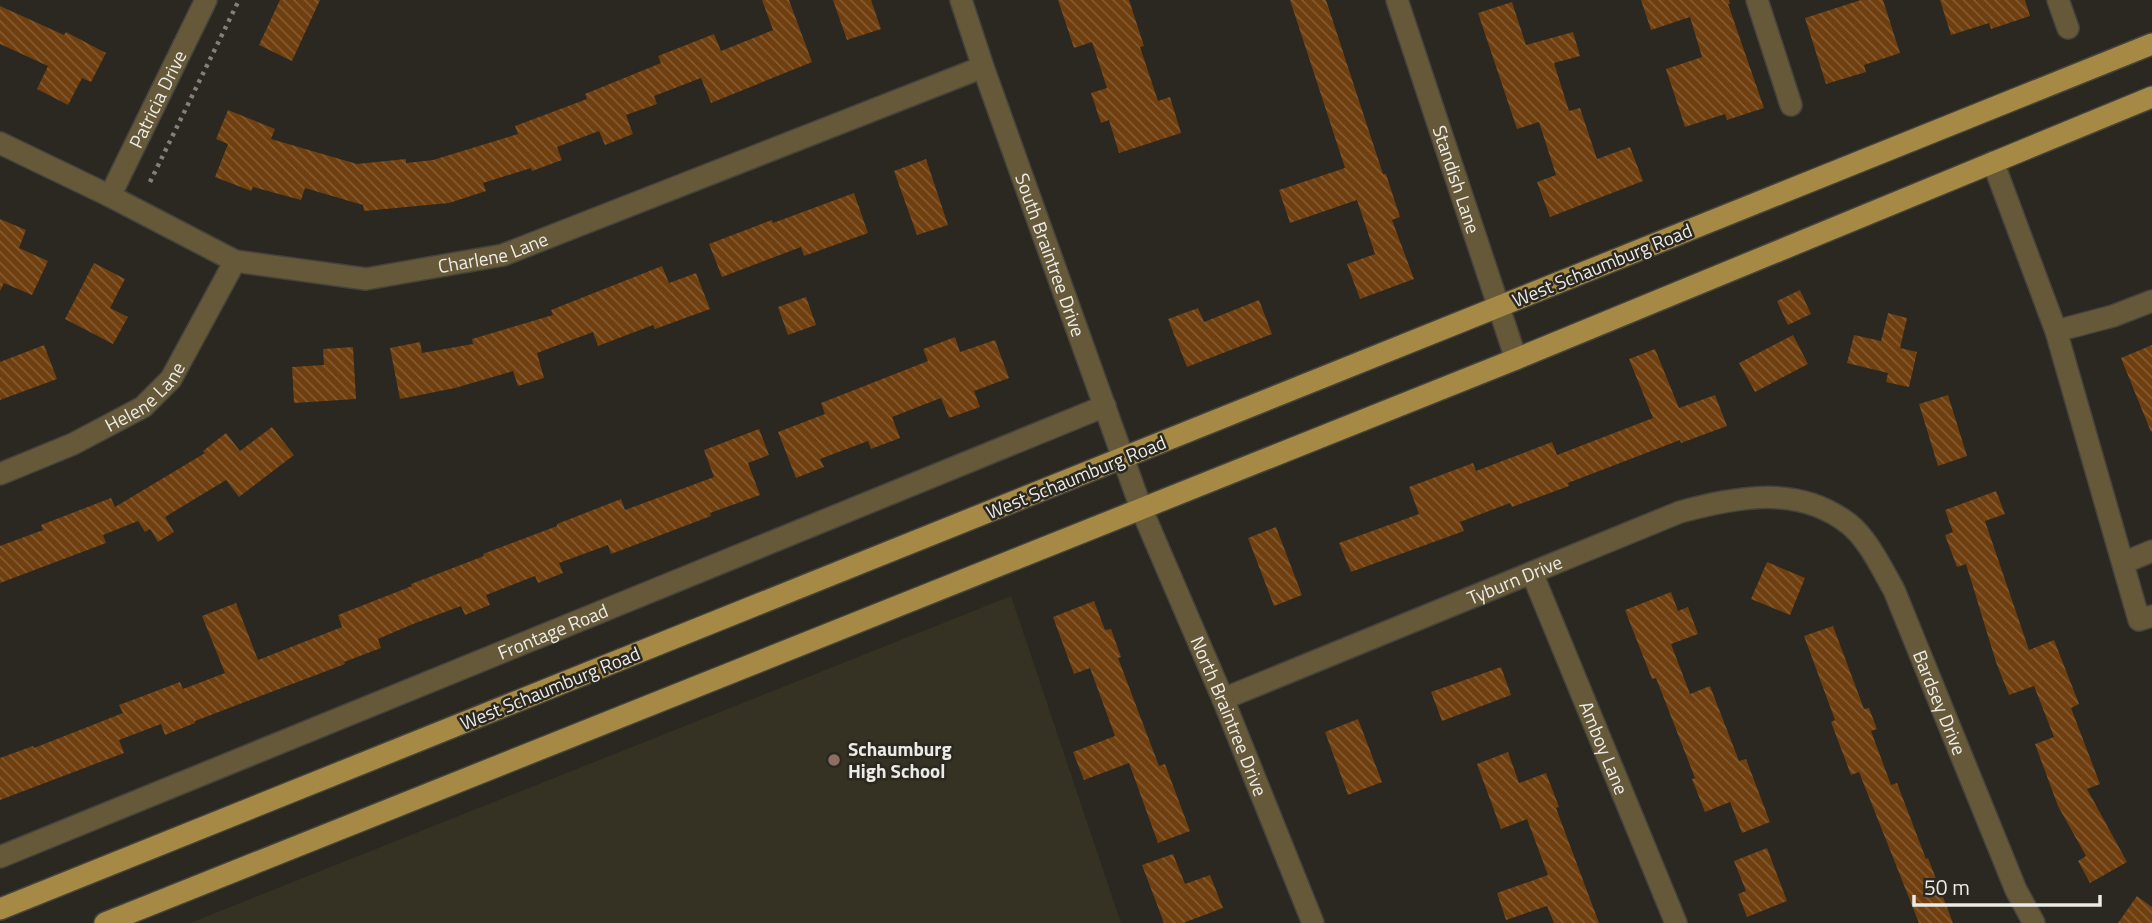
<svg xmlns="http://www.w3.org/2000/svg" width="2152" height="923" font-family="'Titillium Web',sans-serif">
	<defs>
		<pattern id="building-back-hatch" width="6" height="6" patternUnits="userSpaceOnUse" patternTransform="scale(1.75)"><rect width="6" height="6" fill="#6f3f0f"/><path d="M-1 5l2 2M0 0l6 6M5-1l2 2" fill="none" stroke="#845b32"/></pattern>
	</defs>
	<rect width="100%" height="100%" fill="#2a2820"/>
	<path fill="#353123" d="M 1011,596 L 1121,923 L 190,923 Z"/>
	<path fill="url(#building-back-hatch)" d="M 280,0 L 320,0 L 292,61 L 259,45 Z
		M 762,0 L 789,0 L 812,62 L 711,103 L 701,78 L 654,96 L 657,104 L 626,115 L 633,134 L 605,145 L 599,131 L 557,147 L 562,160 L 532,171 L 531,168 L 483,183 L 486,191 L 449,203 L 364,211 L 363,205 L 305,188 L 301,200 L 253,187 L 251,191 L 215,177 L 228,144 L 216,139 L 228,110 L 275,129 L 271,139 L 357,164 L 406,159 L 406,163 L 433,160 L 518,134 L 515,126 L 587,99 L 585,94 L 661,63 L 658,56 L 714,34 L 721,51 L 773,30 Z
		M 833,0 L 871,0 L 881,29 L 847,40 Z
		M 1058,0 L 1129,0 L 1144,46 L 1140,47 L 1158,101 L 1170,97 L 1181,133 L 1119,153 L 1109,120 L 1101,123 L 1091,93 L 1107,88 L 1092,42 L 1074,48 Z
		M 1290,0 L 1326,0 L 1383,174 L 1386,174 L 1400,217 L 1392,220 L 1414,279 L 1360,299 L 1347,264 L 1375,254 L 1357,200 L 1290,223 L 1279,190 L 1345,168 Z
		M 1641,0 L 1729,0 L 1730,4 L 1728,4 L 1764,108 L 1727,120 L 1725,114 L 1685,127 L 1666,69 L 1702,57 L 1690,17 L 1651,30 Z
		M 1861,0 L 1883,0 L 1900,53 L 1864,65 L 1866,72 L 1826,84 L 1805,18 Z
		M 1940,0 L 2025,0 L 2030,16 L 1991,29 L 1989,23 L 1951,35 Z
		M 1512,2 L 1526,45 L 1573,32 L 1580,56 L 1554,63 L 1569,111 L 1580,108 L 1597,159 L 1630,147 L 1643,181 L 1550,217 L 1537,182 L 1556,175 L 1539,122 L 1517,129 L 1478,13 Z
		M 0,6 L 64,35 L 66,32 L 106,53 L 91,82 L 82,78 L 68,105 L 37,89 L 48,66 L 0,44 Z
		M 926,159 L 948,225 L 917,235 L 894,171 Z
		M 854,193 L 868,233 L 804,256 L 801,247 L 722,277 L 709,244 L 772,220 L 773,223 Z
		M 0,219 L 26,230 L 19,248 L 48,261 L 32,295 L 4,283 L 0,291 Z
		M 94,263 L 125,279 L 110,308 L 128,317 L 113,344 L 65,319 Z
		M 662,266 L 669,283 L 696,273 L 710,309 L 655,329 L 653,325 L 598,346 L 593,332 L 537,353 L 544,378 L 518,386 L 513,371 L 455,388 L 400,399 L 390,348 L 420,342 L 422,353 L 473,344 L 472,339 L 553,315 L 551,310 Z
		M 1800,290 L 1811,314 L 1788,325 L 1777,301 Z
		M 806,297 L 816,325 L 788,335 L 778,307 Z
		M 1259,300 L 1272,334 L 1187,367 L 1168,319 L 1198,308 L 1204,322 Z
		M 1888,313 L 1907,318 L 1900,348 L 1917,352 L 1909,387 L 1886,382 L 1888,373 L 1847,363 L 1854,335 L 1881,341 Z
		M 1793,335 L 1808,364 L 1755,392 L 1739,363 Z
		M 955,337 L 960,352 L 995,340 L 1009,378 L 974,391 L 980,407 L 949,418 L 941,398 L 892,417 L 900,438 L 871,449 L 868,441 L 820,459 L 824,467 L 796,478 L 778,432 L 825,414 L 821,403 L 928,361 L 923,349 Z
		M 44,345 L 57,379 L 0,400 L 0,362 Z
		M 2152,345 L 2152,431 L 2151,432 L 2121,358 Z
		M 353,347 L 356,399 L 294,403 L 292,367 L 324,365 L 323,349 Z
		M 1655,349 L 1679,408 L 1715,395 L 1727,426 L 1681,443 L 1680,440 L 1568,483 L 1569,486 L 1512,507 L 1510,503 L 1460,522 L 1464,531 L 1351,572 L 1339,543 L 1419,514 L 1409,487 L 1473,463 L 1476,471 L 1552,442 L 1557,455 L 1653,418 L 1629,359 Z
		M 1948,395 L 1967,456 L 1938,466 L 1919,404 Z
		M 272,427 L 294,455 L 239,497 L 226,480 L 165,517 L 174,532 L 158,542 L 150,529 L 145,532 L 138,521 L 103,535 L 106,543 L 0,583 L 0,546 L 43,530 L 41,525 L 111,498 L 115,507 L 205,453 L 203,451 L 226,433 L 240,451 Z
		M 759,429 L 769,455 L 748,463 L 760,495 L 710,513 L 711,516 L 611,554 L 608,545 L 559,563 L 563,573 L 538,583 L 535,576 L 486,595 L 490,605 L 465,615 L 461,606 L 413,624 L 378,639 L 381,648 L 344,662 L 345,664 L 195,721 L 195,723 L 165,735 L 161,724 L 119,740 L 124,753 L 0,800 L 0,758 L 33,746 L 34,748 L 123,713 L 119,705 L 180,682 L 183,689 L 225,673 L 202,616 L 236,603 L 258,660 L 342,627 L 338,615 L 412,586 L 411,584 L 484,556 L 483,554 L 557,526 L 557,524 L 621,499 L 625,510 L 714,477 L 704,450 Z
		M 1996,491 L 2005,514 L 1985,521 L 2029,650 L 2054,640 L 2079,704 L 2071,708 L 2100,784 L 2087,789 L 2127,862 L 2090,883 L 2078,861 L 2086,856 L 2058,806 L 2035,744 L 2054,737 L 2034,686 L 2009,695 L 1996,662 L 1966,564 L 1957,567 L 1945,535 L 1953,532 L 1945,510 Z
		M 1276,527 L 1302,595 L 1274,606 L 1248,538 Z
		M 1767,562 L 1805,578 L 1790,615 L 1751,599 Z
		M 1671,592 L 1678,611 L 1688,607 L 1698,634 L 1671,644 L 1690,694 L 1710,686 L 1739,761 L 1746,759 L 1770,822 L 1742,833 L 1730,802 L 1705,812 L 1692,779 L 1695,778 L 1656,678 L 1652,679 L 1625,610 Z
		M 1094,601 L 1105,630 L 1111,629 L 1121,657 L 1118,658 L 1159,766 L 1165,764 L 1190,831 L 1158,843 L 1129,763 L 1084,780 L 1073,752 L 1115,736 L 1090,668 L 1074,674 L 1053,617 Z
		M 1833,626 L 1864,709 L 1869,708 L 1877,729 L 1871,731 L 1891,785 L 1897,783 L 1926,859 L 1928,858 L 1953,923 L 1919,923 L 1859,772 L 1851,775 L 1831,722 L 1835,720 L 1804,636 Z
		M 1501,667 L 1511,695 L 1442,721 L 1431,692 Z
		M 1358,719 L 1382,782 L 1348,795 L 1325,732 Z
		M 1508,752 L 1519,783 L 1546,773 L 1559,807 L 1556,808 L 1599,923 L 1554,923 L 1547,906 L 1506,920 L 1497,893 L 1548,875 L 1527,819 L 1501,829 L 1477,764 Z
		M 1767,848 L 1787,901 L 1747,917 L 1738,894 L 1746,891 L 1734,861 Z
		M 1173,854 L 1185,884 L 1210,875 L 1223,908 L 1183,923 L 1164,923 L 1142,865 Z
		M 2137,896 L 2152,907 L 2152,923 L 2118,923 Z"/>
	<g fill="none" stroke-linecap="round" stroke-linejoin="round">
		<g stroke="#45433c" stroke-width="24">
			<g id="minor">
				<path id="s1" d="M 961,0 L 983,67 L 1141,508 L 1223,699 L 1313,923"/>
				<path id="s2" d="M 1397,0 L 1516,359"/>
				<path d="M 1757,0 L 1791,105"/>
				<path d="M 2058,0 L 2068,28"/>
				<path id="s3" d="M 0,143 L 110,196 L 235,261 L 366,279 L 503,255 L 983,67"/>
				<path d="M 1993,162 L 2056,331 L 2113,316 L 2152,301"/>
				<path id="s4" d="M 110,196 L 206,0"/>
				<path d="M 2056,331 L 2139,620 L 2152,616"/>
				<path id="s5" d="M 0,474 L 73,444 L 143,407 L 171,379 L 235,261"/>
				<path d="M 2123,563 L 2152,551"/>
				<path id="s6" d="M 1532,573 L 1676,923"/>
				<path id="s7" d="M 1223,699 L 1680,512 C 1737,497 1798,484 1849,524 C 1868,539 1882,569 1894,590 L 2016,890 L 2034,923"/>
				<path id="s8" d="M 0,857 L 1105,406"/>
			</g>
		</g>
		<g stroke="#45433c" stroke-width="24">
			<path id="major" d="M 0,909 L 2152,44
				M 105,923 L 1516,359 L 2152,97"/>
		</g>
		<path stroke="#82807a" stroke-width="4.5" stroke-dasharray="3.5 5" stroke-linecap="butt" d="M 150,182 L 239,0"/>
		<use href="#minor" stroke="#66593a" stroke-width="21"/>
		<use href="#major" stroke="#a58945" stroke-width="21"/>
	</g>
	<circle fill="#8d6e63" stroke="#2a2820" stroke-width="2.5" cx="834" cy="760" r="7"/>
	<g text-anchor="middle" stroke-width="5" stroke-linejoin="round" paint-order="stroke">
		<g font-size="19" fill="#ecebe6" stroke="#2a2820">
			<text dy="7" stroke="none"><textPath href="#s4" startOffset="108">Patricia Drive</textPath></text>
			<text dy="7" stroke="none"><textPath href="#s2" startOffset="189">Standish Lane</textPath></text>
			<text dy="7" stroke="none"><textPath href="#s3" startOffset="525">Charlene Lane</textPath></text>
			<text dy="7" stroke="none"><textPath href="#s1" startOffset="270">South Braintree Drive</textPath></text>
			<text transform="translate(1602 265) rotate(-22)" y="7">West Schaumburg Road</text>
			<text dy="7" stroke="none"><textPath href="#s5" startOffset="166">Helene Lane</textPath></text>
			<text transform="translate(1076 477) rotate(-22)" y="7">West Schaumburg Road</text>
			<text dy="7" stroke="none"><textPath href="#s7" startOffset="315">Tyburn Drive</textPath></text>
			<text dy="7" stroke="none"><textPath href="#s8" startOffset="597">Frontage Road</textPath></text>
			<text transform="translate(550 688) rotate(-22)" y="7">West Schaumburg Road</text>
			<text dy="7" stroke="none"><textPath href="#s7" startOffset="872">Bardsey Drive</textPath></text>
			<text dy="7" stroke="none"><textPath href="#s1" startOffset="765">North Braintree Drive</textPath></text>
			<text dy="7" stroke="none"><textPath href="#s6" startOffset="189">Amboy Lane</textPath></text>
		</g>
		<g font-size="19" font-weight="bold" fill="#ecebe6" stroke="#2a2820" text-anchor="start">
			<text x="848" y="756">Schaumburg<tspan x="848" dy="22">High School</tspan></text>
		</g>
	</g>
	<path d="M1914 895v10h186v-10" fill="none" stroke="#ecebe6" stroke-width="3.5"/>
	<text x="1924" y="895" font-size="21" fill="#ecebe6" stroke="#2a2820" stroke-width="5" paint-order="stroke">50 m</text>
</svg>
